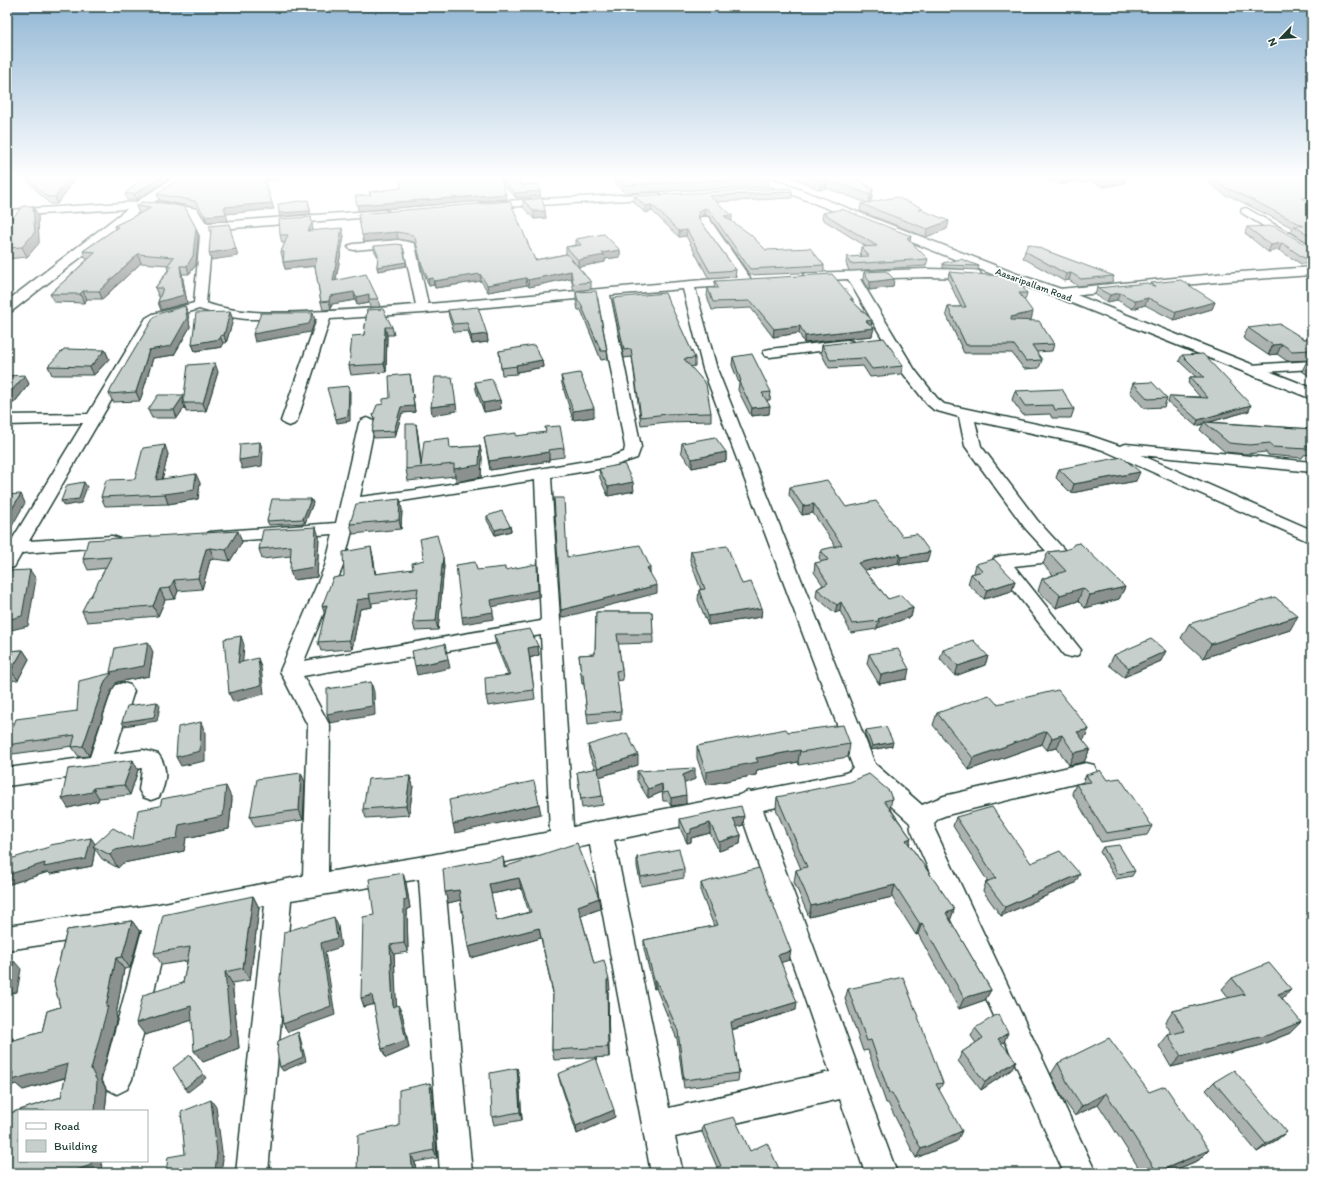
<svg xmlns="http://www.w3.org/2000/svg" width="1319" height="1180" font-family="Itim,sans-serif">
	<rect width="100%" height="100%" fill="#fff"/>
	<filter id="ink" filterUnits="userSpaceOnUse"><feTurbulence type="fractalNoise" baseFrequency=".025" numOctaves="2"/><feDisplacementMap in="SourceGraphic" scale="8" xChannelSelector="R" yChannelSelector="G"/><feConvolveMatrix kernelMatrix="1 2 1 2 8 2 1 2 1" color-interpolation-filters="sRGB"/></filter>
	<g filter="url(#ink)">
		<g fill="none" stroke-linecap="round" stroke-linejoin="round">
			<g stroke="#1f3d34" stroke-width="3">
				<path id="minor" d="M 659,193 L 664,196 L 663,198 L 484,208 L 479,205 L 484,202 Z
					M 140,202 L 167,203 L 197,209 L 206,223 L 384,210 L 388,211 L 389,213 L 384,216 L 209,230 L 212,236 L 206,303 C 237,314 271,313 303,312 C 341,311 378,308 416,305 L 404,248 L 398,246 L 354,250 L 350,249 L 348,247 L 350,245 L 354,244 L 398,240 L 413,243 L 415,245 L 428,304 L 737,277 L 700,224 L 699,219 L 700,217 L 708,217 L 752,281 L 750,284 L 746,285 L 695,288 L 717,369 L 875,764 L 922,805 L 944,796 L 1086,763 L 1094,765 L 1097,772 L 1094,779 L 1086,781 L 947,815 L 939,818 L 934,823 L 935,830 L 1096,1173 L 1064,1173 L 911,830 L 910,823 L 867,784 L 847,792 L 763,810 L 897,1173 L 865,1173 L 840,1099 L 675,1137 L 683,1173 L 651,1173 L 590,845 L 444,874 L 472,1173 L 440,1173 L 419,879 L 291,900 L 268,1173 L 236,1173 L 265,905 L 170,926 L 132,1079 L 127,1089 L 117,1094 L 107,1089 L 102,1079 L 142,930 L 7,950 L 7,926 L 159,904 L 303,876 L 308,726 L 280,671 L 325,566 L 333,534 L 215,542 L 209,540 L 206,536 L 209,532 L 336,523 L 359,423 L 362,420 L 367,418 L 372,420 L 375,423 L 360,497 L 415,490 L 610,457 L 624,452 L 625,447 L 598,297 L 423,313 L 330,319 L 297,421 L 294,424 L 289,426 L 284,424 L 281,421 L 317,319 L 246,319 L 223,316 L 199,309 L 163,320 L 156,324 L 29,541 L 112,536 L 118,538 L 121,542 L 118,546 L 22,553 L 14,567 L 7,569 L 7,548 L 83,423 L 7,425 L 7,415 L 88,414 L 146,318 L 153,314 L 194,303 L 200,236 L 189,214 L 167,209 L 140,208 L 7,216 L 7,210 ZM 683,289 L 703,369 L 853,767 L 850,771 L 843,774 L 751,792 L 748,791 L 739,795 L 602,821 L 600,821 L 573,827 L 551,477 L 610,467 L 637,458 L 641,447 L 610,295 ZM 535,480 L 541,621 L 304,661 L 343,566 L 358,508 ZM 541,635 L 550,832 L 431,855 L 328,872 L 330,726 L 303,676 ZM 741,814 L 830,1072 L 669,1108 L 614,840 Z
					M 1246,208 L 1312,246 L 1312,255 L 1308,253 L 1242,213 L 1241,211 L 1242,209 Z
					M 1312,267 L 1312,275 L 1227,281 L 1059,297 L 1055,296 L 1053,293 L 1055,290 L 1059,289 L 1227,273 Z
					M 927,269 L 975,270 L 979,271 L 981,274 L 979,277 L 975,278 L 927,277 L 860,279 L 915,370 L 937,398 L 944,404 L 1088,435 L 1120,446 L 1126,444 L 1312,462 L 1312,472 L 1141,455 L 1312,530 L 1312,543 L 1103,450 L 1084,444 L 975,421 L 981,446 L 1037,520 L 1069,555 L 1066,559 L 1060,561 L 1014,566 L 1081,650 L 1078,655 L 1071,657 L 1064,655 L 992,562 L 994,558 L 1001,556 L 1046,551 L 1025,528 L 965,446 L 959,417 L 934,410 L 927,404 L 902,372 L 848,279 L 808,281 L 804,280 L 802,277 L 804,274 L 808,273 Z
					M 847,340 L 852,341 L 854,344 L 852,347 L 770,357 L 765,356 L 763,353 L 765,350 L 770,349 Z
					M 1312,361 L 1312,369 L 1250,373 L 1245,372 L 1243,369 L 1245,366 L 1250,365 Z
					M 123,683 L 130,685 L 134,691 L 114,754 L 143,750 L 158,754 C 168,767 167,782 159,797 L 151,800 L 143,797 L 139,790 L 142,768 L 7,786 L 7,768 L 90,757 L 112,691 L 116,685 Z"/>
			</g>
			<g stroke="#1f3d34" stroke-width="3">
				<path id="major" d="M 749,176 L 765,176 L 1017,274 L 1064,290 L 1312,388 L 1312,399 L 1054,296 L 1007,280 L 751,178 Z"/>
			</g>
			<g stroke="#1f3d34" stroke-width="3">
				<path id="highway" d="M 177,176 L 190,176 L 170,192 L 144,208 L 12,311 L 7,312 L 7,301 L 136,202 Z"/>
			</g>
			<use href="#minor" fill="#fff" fill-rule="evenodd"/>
			<use href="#major" fill="#fff" fill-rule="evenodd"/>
			<use href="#highway" fill="#fff" fill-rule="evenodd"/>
		</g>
		<path fill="#abb2af" stroke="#1f3d34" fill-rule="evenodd" d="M 26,176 L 77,176 L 69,188 L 57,204 L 50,204 L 28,182 Z
			M 144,176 L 136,200 L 127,200 L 125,194 Z
			M 183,176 L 279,176 L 277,180 L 265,181 L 274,209 L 226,214 L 228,221 L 207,222 L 197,208 L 159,200 L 157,194 Z
			M 413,176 L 517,176 L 521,185 L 541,196 L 516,198 L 502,183 L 507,199 L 358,211 L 370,195 L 369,192 L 401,188 L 416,179 Z
			M 613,176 L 762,176 L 769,178 L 768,187 L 625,193 L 613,181 Z
			M 789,176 L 852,176 L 873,189 L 872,198 L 870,203 L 922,211 L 949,221 L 947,229 L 926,237 L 860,211 L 861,204 L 867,203 L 826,188 L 820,190 Z
			M 1037,176 L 1127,176 L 1125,183 L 1104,187 L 1091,181 L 1084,183 L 1076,180 L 1062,185 Z
			M 1210,176 L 1312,176 L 1312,204 L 1310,204 L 1312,205 L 1312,245 L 1291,232 L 1293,228 L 1230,196 L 1226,196 L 1208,182 Z
			M 792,192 L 792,198 L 716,202 L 732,221 L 731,221 L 766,250 L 824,265 L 824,272 L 750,275 L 709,216 L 704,215 L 699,218 L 699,219 L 736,270 L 735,277 L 709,279 L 686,236 L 679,237 L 652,211 L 645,213 L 634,202 L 634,196 Z
			M 523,200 L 545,211 L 546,218 L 534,219 L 523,207 Z
			M 142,202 L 198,236 L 196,265 L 189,274 L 182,274 L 187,303 L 161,310 L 158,302 L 160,296 L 159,297 L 155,288 L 168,270 L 167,266 L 168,265 L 141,263 L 102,299 L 87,299 L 84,303 L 54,302 L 50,294 L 88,259 L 86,259 L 83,251 L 115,229 L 114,226 L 139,214 L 136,206 Z
			M 33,206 L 38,216 L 39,243 L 27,257 L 7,259 L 7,224 Z
			M 823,213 L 910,241 L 928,259 L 926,266 L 849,271 L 846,263 L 847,257 L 862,256 L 860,254 L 861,247 L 867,247 L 822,219 Z
			M 358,214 L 535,260 L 566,254 L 566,247 L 576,245 L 576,239 L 620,250 L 620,257 L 605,259 L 605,262 L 578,267 L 591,282 L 591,289 L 574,291 L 571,278 L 529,287 L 527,285 L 488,292 L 481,281 L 435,288 L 434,285 L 429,286 L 422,269 L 416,245 L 414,242 L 398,239 L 364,242 Z
			M 312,224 L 313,231 L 344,236 L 336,280 L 378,299 L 380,307 L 370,307 L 369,303 L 357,305 L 355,300 L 332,304 L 331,309 L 323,310 L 321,302 L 315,266 L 285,269 L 283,262 L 283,260 L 281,252 L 285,243 L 282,243 L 280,235 Z
			M 1247,227 L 1312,248 L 1312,264 L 1301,264 L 1279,250 L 1268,252 L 1245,233 Z
			M 374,246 L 406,266 L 378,271 L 377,267 L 378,257 L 374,250 Z
			M 1025,251 L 1114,276 L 1112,282 L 1078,286 L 1069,280 L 1064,281 L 1023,258 Z
			M 943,263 L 979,266 L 978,270 L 943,268 Z
			M 864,272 L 894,279 L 893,287 L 869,290 L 863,279 Z
			M 949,272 L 1027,293 L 1025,300 L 1024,300 L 1031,320 L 1028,321 L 1054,344 L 1052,351 L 1036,352 L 1042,360 L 1039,368 L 1024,369 L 1012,353 L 964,353 L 946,314 L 948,307 L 961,307 L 948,279 Z
			M 715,281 L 853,299 L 853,302 L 872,320 L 871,325 L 872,336 L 804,343 L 799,333 L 773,337 L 751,308 L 712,310 L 707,296 L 708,288 L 714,288 Z
			M 1151,283 L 1215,302 L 1212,309 L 1174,320 L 1145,305 L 1133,309 L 1117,300 L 1107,302 L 1095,295 L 1097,288 L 1151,285 Z
			M 576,292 L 607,351 L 608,359 L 601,360 L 581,310 L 578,310 L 576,300 Z
			M 613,298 L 695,358 L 695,366 L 690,367 L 711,413 L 711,421 L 667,422 L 641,425 L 632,357 L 624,358 L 613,305 Z
			M 185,306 L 188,314 L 190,327 L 174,355 L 153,358 L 140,401 L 113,402 L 109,394 Z
			M 367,310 L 392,327 L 394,335 L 387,335 L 386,372 L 351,375 L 349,366 L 364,335 Z
			M 448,310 L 487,334 L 488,342 L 472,344 L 468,331 L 454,332 L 449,317 Z
			M 230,312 L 233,320 L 226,343 L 223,343 L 222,347 L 195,351 L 192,344 Z
			M 1248,328 L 1304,339 L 1312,338 L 1312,360 L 1287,361 L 1277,354 L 1268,355 L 1243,338 Z
			M 822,345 L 903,366 L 901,374 L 870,377 L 863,366 L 829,368 L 821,353 Z
			M 105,350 L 109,359 L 94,375 L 52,375 L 48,366 Z
			M 499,351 L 542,360 L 543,367 L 517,372 L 517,374 L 502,375 Z
			M 1182,355 L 1249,411 L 1210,422 L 1312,429 L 1312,454 L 1304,455 L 1302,458 L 1268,455 L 1266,452 L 1246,454 L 1225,452 L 1200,430 L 1203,424 L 1196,426 L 1168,402 L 1170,396 L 1200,397 L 1188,383 L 1190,377 L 1196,377 L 1179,361 Z
			M 733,357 L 771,392 L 770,400 L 767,400 L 769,414 L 751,416 L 738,390 L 739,383 L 732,365 Z
			M 1312,360 L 1312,378 L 1302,371 L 1307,361 Z
			M 218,372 L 206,411 L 186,412 L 185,407 L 177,418 L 152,418 L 148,410 L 184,395 Z
			M 410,374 L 415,412 L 402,413 L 395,437 L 374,438 L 372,432 L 375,420 L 373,415 L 390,398 Z
			M 7,376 L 29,384 L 14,403 L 7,403 Z
			M 561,376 L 594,417 L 573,420 L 562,384 Z
			M 475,382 L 500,400 L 501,409 L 484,412 L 476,390 Z
			M 1133,383 L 1167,398 L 1164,407 L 1144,408 L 1130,392 Z
			M 1015,391 L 1074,409 L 1071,418 L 1052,418 L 1050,414 L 1023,415 L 1012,400 Z
			M 416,424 L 418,436 L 421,462 L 451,448 L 480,446 L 482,458 L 481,477 L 456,482 L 455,476 L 408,481 L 406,469 Z
			M 516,436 L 564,448 L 564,457 L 549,459 L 549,461 L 490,470 L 484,437 Z
			M 682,443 L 726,452 L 726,461 L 692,468 L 681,452 Z
			M 168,454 L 162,479 L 200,483 L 198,499 L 168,504 L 105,506 L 101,497 L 135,479 Z
			M 599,469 L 634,491 L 608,496 L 600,478 Z
			M 1059,469 L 1136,481 L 1071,493 L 1056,478 Z
			M 790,487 L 846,507 L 902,536 L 927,561 L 899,565 L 898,563 L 864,570 L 888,599 L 913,608 L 911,617 L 877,628 L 877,629 L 851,633 L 840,611 L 835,613 L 816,597 L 817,589 L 823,585 L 814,572 L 815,563 L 822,562 L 819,558 L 821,550 L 836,547 L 813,513 L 802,515 L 789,495 Z
			M 311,499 L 313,503 L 305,523 L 269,525 L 267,521 Z
			M 402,509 L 401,529 L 353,534 L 350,524 Z
			M 487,516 L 510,526 L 511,531 L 495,535 L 487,520 Z
			M 319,537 L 317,577 L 293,580 L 291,556 L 262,559 L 259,549 Z
			M 242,542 L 230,561 L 214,559 L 210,560 L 202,589 L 178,591 L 175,599 L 165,600 L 158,616 L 87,622 L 82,611 L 91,596 L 106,568 L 88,570 L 83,559 Z
			M 1071,548 L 1125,587 L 1119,599 L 1085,608 L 1078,601 L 1056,608 L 1038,591 L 1042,579 L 1053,575 L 1043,564 L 1048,552 L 1065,550 Z
			M 691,551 L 762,608 L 761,617 L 708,625 L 698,600 L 699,590 L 701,590 L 690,560 Z
			M 373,556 L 376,574 L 444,566 L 438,630 L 415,631 L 413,622 L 417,597 L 372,603 L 372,607 L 360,609 L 352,649 L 321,651 L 318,642 L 344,576 Z
			M 976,564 L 1015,581 L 1012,591 L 984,599 L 968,584 L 971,574 L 974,573 Z
			M 596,612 L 652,612 L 653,643 L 618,644 L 622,670 L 623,680 L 617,681 L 621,711 L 621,720 L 588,724 L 584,684 L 582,684 L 579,655 L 595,654 Z
			M 1189,624 L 1290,630 L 1203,658 L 1181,638 Z
			M 494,635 L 538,646 L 539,655 L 530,658 L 535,699 L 488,706 L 486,696 L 508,675 L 496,645 Z
			M 23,650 L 29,659 L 18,680 L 7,681 L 7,651 Z
			M 943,650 L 988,656 L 985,665 L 955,676 L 940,659 Z
			M 153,652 L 149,676 L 117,682 L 111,691 L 89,756 L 79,757 L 72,747 L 73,746 L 13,754 L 7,746 L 7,743 L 77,711 L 111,673 L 110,672 Z
			M 869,654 L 907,679 L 879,684 L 867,664 Z
			M 1114,655 L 1161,661 L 1124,677 L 1109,665 Z
			M 997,704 L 1089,729 L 1083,741 L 1090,749 L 1084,762 L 1069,765 L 1057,748 L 1047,750 L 1042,744 L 969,770 L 933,725 L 937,713 Z
			M 866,730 L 892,746 L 871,750 L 865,735 Z
			M 788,732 L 850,744 L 848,757 L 799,765 L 798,762 L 757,770 L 756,775 L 706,785 L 697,758 L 697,746 Z
			M 588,745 L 638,765 L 599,777 L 602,796 L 603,805 L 582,808 L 577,772 L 595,769 L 589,754 Z
			M 68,769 L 138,770 L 130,795 L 99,798 L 98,801 L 68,808 Z
			M 637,771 L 695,779 L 684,783 L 686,804 L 671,806 L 668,801 L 663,801 L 662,792 L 648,798 L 637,780 Z
			M 1086,775 L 1107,780 L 1152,826 L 1147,835 L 1101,842 L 1072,793 L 1076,784 L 1082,784 Z
			M 410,776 L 413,786 L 409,815 L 366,818 L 363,809 Z
			M 305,782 L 303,820 L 255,827 L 250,817 Z
			M 777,797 L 892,799 L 890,808 L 911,838 L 909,844 L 954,910 L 950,920 L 991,990 L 985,1000 L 959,1009 L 918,934 L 916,935 L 892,897 L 809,917 L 794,882 L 796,870 L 801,869 L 776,809 Z
			M 232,799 L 229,829 L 186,838 L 184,851 L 123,863 L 118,868 L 102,859 L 95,849 L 92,866 L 50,874 L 48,872 L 10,884 L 91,838 L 95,844 L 133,839 Z
			M 956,817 L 1031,863 L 1075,883 L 1001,916 L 983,891 L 986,882 L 988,882 L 953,826 Z
			M 680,819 L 743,825 L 737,827 L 741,835 L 740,844 L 719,851 L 710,833 L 691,838 L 691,842 L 687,843 L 680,828 Z
			M 1103,847 L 1135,871 L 1132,876 L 1116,879 L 1100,852 Z
			M 503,857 L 505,867 L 599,898 L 600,909 L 581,916 L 594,963 L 610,990 L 608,991 L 609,1057 L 554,1060 L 552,1050 L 553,994 L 541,938 L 471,958 L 460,900 L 448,903 ZM 521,888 L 529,912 L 497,921 L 491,894 Z
			M 637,857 L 684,869 L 684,878 L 641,886 L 637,866 Z
			M 406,883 L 410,908 L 407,909 L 408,952 L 394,954 L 396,1005 L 402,1013 L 409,1048 L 386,1058 L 382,1049 L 374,1004 L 364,1007 L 374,915 Z
			M 701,883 L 789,960 L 781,962 L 796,1010 L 732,1030 L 739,1073 L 738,1081 L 684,1088 L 677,1039 L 656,988 L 654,989 L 644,949 L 644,940 L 714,926 L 701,893 Z
			M 253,896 L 259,908 L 250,980 L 232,983 L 239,1048 L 203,1062 L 192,1020 L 145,1035 L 183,983 L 187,961 L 162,965 L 154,953 Z
			M 132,921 L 140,932 L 130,968 L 124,969 L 116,1015 L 117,1017 L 101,1079 L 107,1091 L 105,1111 L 19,1111 L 19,1161 L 102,1161 L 101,1173 L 7,1173 L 7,1114 L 61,1097 L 65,1078 L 23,1090 L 16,1084 L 7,1087 L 7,1033 L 14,1040 L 42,1032 L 47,1011 L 60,1007 L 54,982 L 67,930 Z
			M 1232,978 L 1282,999 L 1290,1033 L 1258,1046 L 1171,1067 L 1159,1046 L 1168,1035 L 1172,1034 L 1165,1023 L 1173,1011 L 1229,998 L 1222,989 Z
			M 848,989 L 943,1083 L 939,1090 L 957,1141 L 916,1158 L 888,1103 L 886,1103 L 868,1050 L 863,1051 L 845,999 Z
			M 975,1028 L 1004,1042 L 1001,1043 L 1011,1070 L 981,1090 L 958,1061 L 962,1052 L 976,1043 L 971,1036 Z
			M 1058,1063 L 1149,1092 L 1199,1160 L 1168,1173 L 1142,1173 L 1098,1104 L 1075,1116 L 1062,1097 L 1051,1074 Z
			M 517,1068 L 519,1076 L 522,1120 L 494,1125 L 492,1117 Z
			M 558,1074 L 615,1117 L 577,1134 L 560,1082 Z
			M 1214,1082 L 1278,1139 L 1257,1152 L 1206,1090 Z
			M 433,1092 L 437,1158 L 415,1162 L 416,1173 L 357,1173 L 399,1126 Z
			M 703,1125 L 750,1151 L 781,1173 L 716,1173 L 717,1167 L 702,1132 Z"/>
		<path fill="#8b918f" stroke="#1f3d34" d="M 70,176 L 77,176 L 69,188 L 57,204 L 55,197 Z
			M 163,176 L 174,176 L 136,200 L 134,194 Z
			M 263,176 L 279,176 L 277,180 L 264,181 Z
			M 1065,176 L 1077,176 L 1076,180 L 1062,185 Z
			M 1086,176 L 1092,176 L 1091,181 L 1084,183 Z
			M 1119,176 L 1127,176 L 1125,183 L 1104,187 L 1107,178 Z
			M 827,179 L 826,188 L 820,190 L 821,181 Z
			M 873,189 L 872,198 L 869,204 L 870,195 Z
			M 540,191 L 541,196 L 516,198 L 515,193 Z
			M 506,194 L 507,199 L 358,211 L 357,205 Z
			M 308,200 L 311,214 L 280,217 L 279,213 Z
			M 272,203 L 274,209 L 226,214 L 224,207 Z
			M 652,205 L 652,211 L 645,213 L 645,206 Z
			M 33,206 L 38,216 L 39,243 L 27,257 L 22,247 Z
			M 705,208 L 704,215 L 698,218 L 698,212 Z
			M 534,211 L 545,211 L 546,218 L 534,219 Z
			M 226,214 L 228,221 L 207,222 L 205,216 Z
			M 732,215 L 732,221 L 724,222 L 724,216 Z
			M 311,217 L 313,230 L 310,239 L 308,231 Z
			M 949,221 L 947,229 L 926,237 L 927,229 Z
			M 196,228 L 198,236 L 196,265 L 189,274 L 187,266 Z
			M 342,228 L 344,236 L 334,289 L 333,281 Z
			M 687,230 L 686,236 L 679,237 L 679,231 Z
			M 397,232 L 398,239 L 364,242 L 362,235 Z
			M 911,236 L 910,243 L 907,238 Z
			M 1282,243 L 1279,250 L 1268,252 L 1271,245 Z
			M 236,249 L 238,256 L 211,260 L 209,253 Z
			M 620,250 L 620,257 L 605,259 L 605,262 L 578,267 L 578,260 L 602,253 Z
			M 138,254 L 141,263 L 102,299 L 99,291 Z
			M 317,258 L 318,266 L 285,269 L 283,262 Z
			M 406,262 L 406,266 L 378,271 L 377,267 Z
			M 180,266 L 182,274 L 187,303 L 161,310 L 158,302 Z
			M 571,271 L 571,278 L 529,287 L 528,280 Z
			M 1071,273 L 1069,280 L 1064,281 L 1066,274 Z
			M 480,274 L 481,281 L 435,288 L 434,281 Z
			M 433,278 L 434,285 L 429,286 L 428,279 Z
			M 526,278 L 527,285 L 488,292 L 487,285 Z
			M 894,279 L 893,287 L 869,290 L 870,282 Z
			M 83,291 L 87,299 L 84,303 L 80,294 Z
			M 354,292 L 355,300 L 332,304 L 331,309 L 329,301 L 330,296 Z
			M 1120,293 L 1117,300 L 1107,302 L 1110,295 Z
			M 369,294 L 369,303 L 357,305 L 356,297 Z
			M 1148,298 L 1145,305 L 1133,309 L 1136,301 Z
			M 1215,302 L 1212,309 L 1174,320 L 1176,312 Z
			M 185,306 L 188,314 L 190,327 L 174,355 L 153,358 L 140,401 L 136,392 L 149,350 Z
			M 230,312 L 233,320 L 226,343 L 224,335 Z
			M 1033,312 L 1031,320 L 1009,325 L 1011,317 Z
			M 313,313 L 315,320 L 311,332 L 255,342 L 253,334 Z
			M 872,320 L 871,327 L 866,321 Z
			M 800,326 L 799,333 L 773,337 L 774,329 Z
			M 385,327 L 387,335 L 386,372 L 384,364 Z
			M 874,328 L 872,336 L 804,343 L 805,336 Z
			M 487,334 L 488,342 L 472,344 L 471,336 Z
			M 220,336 L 223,343 L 222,347 L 195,351 L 192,344 Z
			M 1282,344 L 1277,354 L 1268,355 L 1273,345 Z
			M 105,350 L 109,359 L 94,375 L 90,367 Z
			M 542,360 L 543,367 L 517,372 L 516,365 Z
			M 215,363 L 218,372 L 206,411 L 203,403 Z
			M 410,374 L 415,412 L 402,413 L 395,437 L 394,431 Z
			M 25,375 L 29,384 L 14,403 L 9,394 Z
			M 349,386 L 350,390 L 350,421 L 337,423 L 336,419 Z
			M 184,395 L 187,403 L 183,403 L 185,407 L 177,418 L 174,410 Z
			M 500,400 L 501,409 L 484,412 L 483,403 Z
			M 456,404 L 457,411 L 432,415 L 431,407 Z
			M 1251,405 L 1249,411 L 1206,423 L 1204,422 L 1203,424 L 1196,426 L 1198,420 Z
			M 770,406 L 769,414 L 751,416 L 752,408 Z
			M 594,408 L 594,417 L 573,420 L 573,411 Z
			M 416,424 L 418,436 L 422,467 L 421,467 Z
			M 260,442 L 263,451 L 262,466 L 242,469 L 239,460 Z
			M 165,445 L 168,454 L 160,489 L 156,480 Z
			M 480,446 L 482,458 L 481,477 L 456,482 L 454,469 Z
			M 549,452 L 549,461 L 490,470 L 489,461 Z
			M 726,452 L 726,461 L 692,468 L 692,459 Z
			M 1140,472 L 1136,481 L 1071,493 L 1074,484 Z
			M 196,474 L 200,483 L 198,499 L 168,504 L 165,494 Z
			M 84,482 L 87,487 L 81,503 L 64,506 L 61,501 Z
			M 633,482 L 634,491 L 608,496 L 608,487 Z
			M 21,494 L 25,503 L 8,533 L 7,532 L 7,517 Z
			M 311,499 L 313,503 L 305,523 L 303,519 Z
			M 400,499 L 402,509 L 401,529 L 399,520 Z
			M 814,504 L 813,513 L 802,515 L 803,506 Z
			M 510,526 L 511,531 L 495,535 L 495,530 Z
			M 316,527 L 319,537 L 317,577 L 293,580 L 290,571 Z
			M 238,531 L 242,542 L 230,561 L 226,550 Z
			M 371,547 L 373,556 L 377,583 L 375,574 Z
			M 210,548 L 214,559 L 210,560 L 202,589 L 198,578 L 206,549 Z
			M 930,552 L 927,561 L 899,565 L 901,557 Z
			M 900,554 L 898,563 L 857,572 L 858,563 Z
			M 443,557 L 444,566 L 438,630 L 436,621 Z
			M 537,564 L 538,597 L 492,607 L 494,619 L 463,624 L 462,617 L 491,600 Z
			M 650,567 L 650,575 L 647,568 Z
			M 30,570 L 36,579 L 28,626 L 7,631 L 7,620 Z
			M 174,580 L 178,591 L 175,599 L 170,588 Z
			M 1015,581 L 1012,591 L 984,599 L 987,590 Z
			M 657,585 L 657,593 L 561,618 L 561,610 Z
			M 1125,587 L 1119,599 L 1085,608 L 1090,595 Z
			M 1083,588 L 1078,601 L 1056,608 L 1060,595 Z
			M 160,589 L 165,600 L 158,616 L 153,606 Z
			M 369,594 L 372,607 L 360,609 L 352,649 L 349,640 L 357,600 Z
			M 841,602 L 840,611 L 835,613 L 837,605 Z
			M 327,605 L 325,615 L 322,606 Z
			M 762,608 L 761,617 L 708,625 L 708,616 Z
			M 913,608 L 911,617 L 877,628 L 879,621 L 878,619 Z
			M 1298,616 L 1290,630 L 1203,658 L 1211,644 Z
			M 241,636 L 244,645 L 242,672 L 238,663 Z
			M 148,642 L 153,652 L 149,676 L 117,682 L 111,691 L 89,756 L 83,746 L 105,681 L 111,674 L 110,672 Z
			M 538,646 L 539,655 L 529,658 L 528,648 Z
			M 23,650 L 29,659 L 18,680 L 11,671 Z
			M 1166,651 L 1161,661 L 1124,677 L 1129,668 Z
			M 988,656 L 985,665 L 955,676 L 958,666 Z
			M 258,658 L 261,667 L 264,694 L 233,702 L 229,693 Z
			M 448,659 L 450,668 L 417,675 L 415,666 Z
			M 909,669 L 907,679 L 879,684 L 881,675 Z
			M 371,682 L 374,692 L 375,715 L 330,723 L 327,714 Z
			M 157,702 L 160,706 L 157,721 L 124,726 L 122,722 Z
			M 201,722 L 205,732 L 205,761 L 181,766 L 176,757 Z
			M 1089,729 L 1083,741 L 1077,732 Z
			M 1047,731 L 1042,744 L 969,770 L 973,758 Z
			M 1062,735 L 1057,748 L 1047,750 L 1052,738 Z
			M 893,742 L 892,746 L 871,750 L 872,746 Z
			M 1090,749 L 1084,762 L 1069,765 L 1074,753 Z
			M 800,750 L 798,762 L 757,770 L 756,775 L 706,785 L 706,772 L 756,758 Z
			M 638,755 L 638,765 L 599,777 L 598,768 Z
			M 133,760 L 138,770 L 130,795 L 124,785 Z
			M 695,770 L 695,779 L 683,784 L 683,775 Z
			M 301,773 L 305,782 L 303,820 L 299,810 Z
			M 410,776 L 413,786 L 409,815 L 406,806 Z
			M 662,784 L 662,792 L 648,798 L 648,789 Z
			M 226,786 L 232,799 L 229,829 L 186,838 L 184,851 L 123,863 L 118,868 L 110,855 L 115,850 L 179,825 Z
			M 93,788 L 99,798 L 98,801 L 68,808 L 62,798 Z
			M 686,795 L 686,804 L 671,806 L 671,798 Z
			M 539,804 L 541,814 L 455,833 L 453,824 Z
			M 744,816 L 743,825 L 732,829 L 733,819 Z
			M 710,823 L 710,833 L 691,838 L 691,842 L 687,843 L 687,834 L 691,829 Z
			M 741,835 L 740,844 L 719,851 L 719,842 Z
			M 91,838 L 96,845 L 93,846 L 95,849 L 92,866 L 50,874 L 48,872 L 10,884 L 7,881 L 7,875 Z
			M 911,838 L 908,849 L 906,840 Z
			M 403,873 L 406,883 L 410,908 L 407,909 L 408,952 L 404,943 Z
			M 1080,874 L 1075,883 L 1001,916 L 1005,907 Z
			M 519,878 L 521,888 L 491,894 L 489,884 Z
			M 895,885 L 892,897 L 809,917 L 811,906 Z
			M 459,890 L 461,900 L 448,903 L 445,892 Z
			M 253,896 L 259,908 L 250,980 L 243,968 Z
			M 599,898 L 600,909 L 579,916 L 578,906 Z
			M 954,910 L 950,921 L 946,913 Z
			M 334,917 L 338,926 L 341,947 L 325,952 L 335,1015 L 288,1032 L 283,1024 L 321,943 Z
			M 132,921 L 140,932 L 130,968 L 122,957 Z
			M 922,923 L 918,934 L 916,935 L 920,924 Z
			M 539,928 L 541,938 L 471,958 L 468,947 Z
			M 390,945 L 394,954 L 397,1015 L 393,1007 Z
			M 791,951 L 789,960 L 777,964 L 778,955 Z
			M 116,958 L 124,969 L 116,1015 L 117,1017 L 101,1079 L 107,1091 L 105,1111 L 95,1111 L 91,1069 L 106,1007 Z
			M 14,961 L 21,969 L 17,992 L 7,995 L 7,985 Z
			M 225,972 L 232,983 L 239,1048 L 203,1062 L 194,1051 Z
			M 607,980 L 609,980 L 610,990 L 608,991 L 609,1057 L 608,1047 Z
			M 654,980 L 656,980 L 656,988 L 654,989 Z
			M 1291,989 L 1281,1000 L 1278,994 Z
			M 991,990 L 985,1000 L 959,1009 L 964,998 Z
			M 372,995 L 375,1004 L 364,1007 L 361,998 Z
			M 797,1002 L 796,1010 L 730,1030 L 731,1022 Z
			M 398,1005 L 402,1013 L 409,1048 L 386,1058 L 382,1049 Z
			M 191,1006 L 199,1018 L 145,1035 L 136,1023 Z
			M 1301,1022 L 1290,1033 L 1258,1046 L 1171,1067 L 1181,1056 Z
			M 298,1032 L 300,1037 L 306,1061 L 283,1071 L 280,1067 Z
			M 7,1033 L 15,1040 L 7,1048 Z
			M 1008,1033 L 1004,1042 L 994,1048 L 998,1039 Z
			M 190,1055 L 206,1078 L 188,1092 L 185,1088 Z
			M 1016,1061 L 1011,1070 L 981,1090 L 985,1082 Z
			M 68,1064 L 77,1074 L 23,1090 L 16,1084 L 7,1087 L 7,1074 L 13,1072 Z
			M 517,1068 L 519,1076 L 522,1120 L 520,1112 Z
			M 430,1083 L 433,1092 L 437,1158 L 434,1150 Z
			M 1106,1093 L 1098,1104 L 1075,1116 L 1082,1106 Z
			M 211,1100 L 216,1107 L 223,1159 L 221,1173 L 215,1173 Z
			M 614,1110 L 615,1117 L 577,1134 L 576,1126 Z
			M 962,1131 L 957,1141 L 916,1158 L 921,1149 Z
			M 1287,1132 L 1278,1139 L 1257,1152 L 1266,1144 Z
			M 1209,1150 L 1199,1160 L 1168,1173 L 1156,1173 Z
			M 411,1155 L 415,1162 L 416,1173 L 413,1173 Z
			M 91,1161 L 102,1161 L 101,1173 L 68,1173 Z
			M 39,1170 L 42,1173 L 31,1173 Z"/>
		<path fill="#c7cfcc" stroke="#1f3d34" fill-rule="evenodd" d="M 26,176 L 70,176 L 67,181 L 55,197 L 47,197 Z
			M 144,176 L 163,176 L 134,194 L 125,194 Z
			M 183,176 L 263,176 L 272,203 L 224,207 L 226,214 L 205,216 L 195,201 L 157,194 Z
			M 417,176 L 499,176 L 506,194 L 357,205 L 355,196 L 371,195 L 369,192 L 401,188 L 400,180 L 419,178 Z
			M 499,176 L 517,176 L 521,185 L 538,184 L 540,191 L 515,193 Z
			M 615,176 L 762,176 L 769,178 L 624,185 Z
			M 810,176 L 852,176 L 873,189 L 870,195 L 827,179 L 821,181 Z
			M 1102,176 L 1119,176 L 1107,178 Z
			M 1210,176 L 1312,176 L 1312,197 L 1301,198 L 1312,205 L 1312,237 L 1294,226 L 1304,226 L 1232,190 L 1229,190 Z
			M 788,188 L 791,189 L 792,192 L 709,196 L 732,215 L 724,216 L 750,234 L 766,250 L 810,248 L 824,265 L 750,269 L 709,210 L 705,208 L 698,212 L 699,219 L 736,270 L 710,272 L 687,230 L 679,231 L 652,205 L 645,206 L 634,196 Z
			M 896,197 L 923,208 L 919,209 L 949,221 L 927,229 L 861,204 Z
			M 542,198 L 545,211 L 534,211 L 523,200 Z
			M 308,200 L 310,211 L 279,213 L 278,204 Z
			M 510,201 L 535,260 L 567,254 L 591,282 L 573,284 L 571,271 L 528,280 L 526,278 L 487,285 L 480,274 L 434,281 L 433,278 L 428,279 L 421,262 L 415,238 L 413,235 L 397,232 L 362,235 L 358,214 Z
			M 142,202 L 164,203 L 185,207 L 196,228 L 193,256 L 187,266 L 180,266 L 184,295 L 158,302 L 163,288 L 155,288 L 172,266 L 167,266 L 174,257 L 138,254 L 99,291 L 83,291 L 80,294 L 50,294 L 96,252 L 83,251 L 118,227 L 114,226 L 151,208 L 136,206 Z
			M 23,206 L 33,206 L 35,232 L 22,247 L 7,248 L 7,224 Z
			M 842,209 L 911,236 L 907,238 L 928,259 L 850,264 L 847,257 L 869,256 L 861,247 L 877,246 L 823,213 Z
			M 311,217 L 312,223 L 308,231 L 342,228 L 333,281 L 366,274 L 378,299 L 369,299 L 369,294 L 356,297 L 354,292 L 330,296 L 329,301 L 321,302 L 315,266 L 317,258 L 283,262 L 284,252 L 281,252 L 288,235 L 280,235 L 279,219 Z
			M 229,224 L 236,249 L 209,253 L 211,229 L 209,226 Z
			M 1274,226 L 1312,248 L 1312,257 L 1304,258 L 1282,243 L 1271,245 L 1247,227 Z
			M 604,234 L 620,250 L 602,253 L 605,255 L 578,260 L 566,247 L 581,245 L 576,239 Z
			M 397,244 L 402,245 L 406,262 L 377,267 L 378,255 L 374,246 Z
			M 1028,244 L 1114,276 L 1081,279 L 1071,273 L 1066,274 L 1025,251 Z
			M 961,259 L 979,266 L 944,265 L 943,263 Z
			M 886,271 L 894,279 L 870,282 L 864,272 Z
			M 949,272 L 1015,277 L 1027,293 L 1019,293 L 1033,312 L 1011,317 L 1011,320 L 1039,321 L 1054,344 L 1032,345 L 1042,360 L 1026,361 L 1014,345 L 966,345 L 948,307 L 966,307 Z
			M 832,274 L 853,299 L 850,299 L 872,320 L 866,321 L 874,328 L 805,336 L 800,326 L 774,329 L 751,301 L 713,302 L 708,288 L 718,288 L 715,281 Z
			M 1181,280 L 1215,302 L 1176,312 L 1148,298 L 1136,301 L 1120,293 L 1110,295 L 1097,288 L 1147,283 L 1156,287 L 1151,283 Z
			M 596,291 L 607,351 L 601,351 L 580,302 L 578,302 L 576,292 Z
			M 665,293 L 695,358 L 684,359 L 706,384 L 711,413 L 667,414 L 641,417 L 631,349 L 624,350 L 613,298 Z
			M 185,306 L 187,318 L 171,346 L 149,350 L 136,392 L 109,394 L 111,389 L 154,317 L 161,313 Z
			M 478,307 L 487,334 L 471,336 L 467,323 L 453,324 L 448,310 Z
			M 383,309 L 392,327 L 385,327 L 384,364 L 349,366 L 352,336 L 364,335 L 367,310 Z
			M 230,312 L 224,335 L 220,336 L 220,339 L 192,344 L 196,313 Z
			M 261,313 L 313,313 L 309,324 L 253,334 Z
			M 1280,324 L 1304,339 L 1312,338 L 1312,350 L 1292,351 L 1282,344 L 1273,345 L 1248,328 Z
			M 884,338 L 903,366 L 872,369 L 864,358 L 830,360 L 822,345 Z
			M 534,345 L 542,360 L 516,365 L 517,366 L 501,368 L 499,351 Z
			M 64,349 L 105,350 L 90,367 L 48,366 Z
			M 752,354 L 771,392 L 762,393 L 770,406 L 752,408 L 739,382 L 741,381 L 733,357 Z
			M 1203,354 L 1251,405 L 1198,420 L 1170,396 L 1208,398 L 1190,377 L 1204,377 L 1182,355 Z
			M 1312,360 L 1312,364 L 1307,361 Z
			M 215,363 L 203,403 L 183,403 L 188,365 Z
			M 580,373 L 594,408 L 573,411 L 561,376 Z
			M 410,374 L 414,406 L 401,407 L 394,431 L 372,432 L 375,417 L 373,415 L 377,405 L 383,404 L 383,399 L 390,398 L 389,376 Z
			M 25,375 L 9,394 L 7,394 L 7,376 Z
			M 435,377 L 452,377 L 456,404 L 431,407 Z
			M 492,379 L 500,400 L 483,403 L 475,382 Z
			M 1152,382 L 1167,398 L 1148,399 L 1133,383 Z
			M 349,386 L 348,416 L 336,419 L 327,388 Z
			M 1062,389 L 1074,409 L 1055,410 L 1053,405 L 1025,406 L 1015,391 Z
			M 158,395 L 184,395 L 174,410 L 148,410 Z
			M 1204,422 L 1312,429 L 1312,446 L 1305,446 L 1307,449 L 1272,447 L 1270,443 L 1250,445 L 1229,443 Z
			M 406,424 L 416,424 L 421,466 L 424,441 L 449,438 L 450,448 L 480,446 L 479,465 L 454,469 L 454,464 L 406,469 Z
			M 560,426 L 564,448 L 548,450 L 549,452 L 489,461 L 484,437 L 516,433 L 516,436 L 546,432 L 545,427 Z
			M 715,437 L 726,452 L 692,459 L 682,443 Z
			M 260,442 L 259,457 L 239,460 L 240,444 Z
			M 165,445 L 156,480 L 196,474 L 194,490 L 165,494 L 101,497 L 106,480 L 135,479 L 143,448 Z
			M 1122,457 L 1140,472 L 1074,484 L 1059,469 Z
			M 624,464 L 633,482 L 608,487 L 599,469 Z
			M 827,480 L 846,507 L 876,501 L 902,536 L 917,534 L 930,552 L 901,557 L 900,554 L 858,563 L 888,599 L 901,595 L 913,608 L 878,619 L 879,621 L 852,624 L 841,602 L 837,605 L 817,589 L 828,583 L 815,563 L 828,560 L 821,550 L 842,545 L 814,504 L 803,506 L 790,487 Z
			M 84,482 L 79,499 L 61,501 L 67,485 Z
			M 21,494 L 7,517 L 7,495 Z
			M 554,498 L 564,498 L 567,557 L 640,545 L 650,567 L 647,568 L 657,585 L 561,610 Z
			M 272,499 L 311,499 L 303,519 L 267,521 Z
			M 400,499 L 399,520 L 350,524 L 356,504 Z
			M 502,511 L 510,526 L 495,530 L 487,516 Z
			M 316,527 L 314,567 L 290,571 L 291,546 L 259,549 L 263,530 Z
			M 238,531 L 226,550 L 210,548 L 206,549 L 198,578 L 174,580 L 170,588 L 160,589 L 153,606 L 82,611 L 89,597 L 91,596 L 111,557 L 83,559 L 88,540 Z
			M 437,535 L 443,557 L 436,621 L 413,622 L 418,588 L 369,594 L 370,598 L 357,600 L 349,640 L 318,642 L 327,605 L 322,606 L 333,578 L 344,576 L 343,552 L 371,547 L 375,574 L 413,569 L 412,563 L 424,560 L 420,539 Z
			M 1080,543 L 1125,587 L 1090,595 L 1083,588 L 1060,595 L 1042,579 L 1066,571 L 1048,552 L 1065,550 L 1071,548 L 1074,544 Z
			M 727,546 L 742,584 L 751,582 L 762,608 L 708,616 L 699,590 L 705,589 L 691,551 Z
			M 994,559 L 1015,581 L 987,590 L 971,574 L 983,571 L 976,564 Z
			M 475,562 L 477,570 L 505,567 L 505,570 L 537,564 L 538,590 L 491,600 L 493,612 L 462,617 L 456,565 Z
			M 30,570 L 22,616 L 7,620 L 7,571 Z
			M 1275,597 L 1298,616 L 1211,644 L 1189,624 Z
			M 596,612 L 652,612 L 653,634 L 617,634 L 622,670 L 616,671 L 621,711 L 587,714 L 583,674 L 581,674 L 579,655 L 595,654 Z
			M 530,629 L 538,646 L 528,648 L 534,690 L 486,696 L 485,678 L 510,675 L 494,635 Z
			M 241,636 L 238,663 L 258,658 L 261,685 L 229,693 L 224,639 Z
			M 1151,639 L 1166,651 L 1129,668 L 1114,655 Z
			M 973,640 L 988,656 L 958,666 L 943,650 Z
			M 148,642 L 144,666 L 110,672 L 115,648 Z
			M 445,644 L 448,659 L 415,666 L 412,651 Z
			M 898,649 L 909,669 L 881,675 L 869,654 Z
			M 23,650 L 11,671 L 7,671 L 7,651 Z
			M 112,673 L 105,681 L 83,746 L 72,747 L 75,735 L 7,745 L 7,743 L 16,719 L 77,711 L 79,681 Z
			M 371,682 L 372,706 L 327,714 L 327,689 Z
			M 1058,690 L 1089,729 L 1077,732 L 1090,749 L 1074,753 L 1062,735 L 1052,738 L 1047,731 L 973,758 L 937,713 L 989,695 L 997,704 Z
			M 157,702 L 154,717 L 122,722 L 127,706 Z
			M 201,722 L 200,751 L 176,757 L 178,727 Z
			M 843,725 L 850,744 L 801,752 L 800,750 L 756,758 L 758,762 L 706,772 L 697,746 L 786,729 L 788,732 Z
			M 886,727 L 893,742 L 872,746 L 866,730 Z
			M 627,733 L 638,755 L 598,768 L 588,745 Z
			M 133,760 L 124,785 L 93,788 L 92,792 L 62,798 L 68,769 Z
			M 598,768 L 602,796 L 581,799 L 577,772 Z
			M 695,768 L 695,770 L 683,775 L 686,795 L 671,798 L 668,792 L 663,793 L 662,784 L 648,789 L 637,771 Z
			M 1100,770 L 1107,780 L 1120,778 L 1152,826 L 1106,833 L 1076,784 L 1091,782 L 1086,775 L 1099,771 Z
			M 301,773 L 299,810 L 250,817 L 257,779 Z
			M 869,774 L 889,791 L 892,799 L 884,801 L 911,838 L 906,840 L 953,907 L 954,910 L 946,913 L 991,990 L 964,998 L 922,923 L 920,924 L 895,885 L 811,906 L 796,870 L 807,867 L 777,797 L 850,782 Z
			M 410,776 L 406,806 L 363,809 L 368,779 Z
			M 534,781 L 539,804 L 453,824 L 449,800 Z
			M 226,786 L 223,816 L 179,825 L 177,838 L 115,850 L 110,855 L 93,846 L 113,828 L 133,839 L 138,810 L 160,806 L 162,799 Z
			M 741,806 L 744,816 L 733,819 L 741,835 L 719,842 L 710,823 L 691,829 L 691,833 L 687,834 L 680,819 Z
			M 992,807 L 1031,863 L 1060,851 L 1080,874 L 1005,907 L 986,882 L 996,878 L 956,817 Z
			M 91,838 L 86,859 L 44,867 L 45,863 L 7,875 L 7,860 L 49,847 L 50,845 Z
			M 577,843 L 599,898 L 578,906 L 594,963 L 604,960 L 609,980 L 607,980 L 608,1047 L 552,1050 L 553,992 L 539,928 L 468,947 L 459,890 L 445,892 L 443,869 L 503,857 L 504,867 ZM 519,878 L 531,912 L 497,921 L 489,884 Z
			M 1119,845 L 1135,871 L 1118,874 L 1103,847 Z
			M 679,849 L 684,869 L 641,877 L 637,857 Z
			M 759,868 L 791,951 L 778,955 L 797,1002 L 731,1022 L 739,1073 L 684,1080 L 678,1031 L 656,980 L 654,980 L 644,940 L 718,925 L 701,883 Z
			M 403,873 L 407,899 L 404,900 L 404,943 L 390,945 L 393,1007 L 398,1005 L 406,1040 L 382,1049 L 372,995 L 361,998 L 363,917 L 374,915 L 369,879 Z
			M 253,896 L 243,968 L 225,972 L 231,1036 L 194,1051 L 191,1006 L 136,1023 L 143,995 L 183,983 L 190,947 L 154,953 L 163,915 Z
			M 334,917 L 337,938 L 321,943 L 331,1006 L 283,1024 L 279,990 L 284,932 Z
			M 132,921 L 122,957 L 116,958 L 106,1007 L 108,1006 L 91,1069 L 97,1081 L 95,1111 L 19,1111 L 19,1161 L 91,1161 L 91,1165 L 68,1173 L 39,1173 L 39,1170 L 31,1173 L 7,1173 L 7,1114 L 61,1097 L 68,1064 L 12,1080 L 13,1072 L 7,1074 L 7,1042 L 42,1032 L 47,1011 L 60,1007 L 54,982 L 67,930 Z
			M 14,961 L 10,984 L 7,985 L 7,963 Z
			M 1269,963 L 1291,989 L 1278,994 L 1301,1022 L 1268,1035 L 1181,1056 L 1168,1035 L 1185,1031 L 1173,1011 L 1245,994 L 1232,978 Z
			M 903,977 L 943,1083 L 936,1084 L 962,1131 L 921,1149 L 892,1093 L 889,1093 L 871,1040 L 867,1041 L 848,989 Z
			M 998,1014 L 1008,1033 L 998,1039 L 1016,1061 L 985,1082 L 962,1052 L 983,1038 L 975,1028 Z
			M 298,1032 L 303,1057 L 280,1067 L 277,1051 L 278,1041 Z
			M 1109,1038 L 1149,1092 L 1165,1086 L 1209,1150 L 1157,1172 L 1106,1093 L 1082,1106 L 1069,1086 L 1058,1063 Z
			M 190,1055 L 203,1074 L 185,1088 L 173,1068 Z
			M 596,1058 L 614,1110 L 576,1126 L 558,1074 Z
			M 517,1068 L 520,1112 L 492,1117 L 490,1073 Z
			M 1234,1070 L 1287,1132 L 1266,1144 L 1214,1082 Z
			M 430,1083 L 434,1150 L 411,1155 L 413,1173 L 357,1173 L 358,1135 L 399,1126 L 399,1090 Z
			M 211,1100 L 217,1153 L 215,1173 L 166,1173 L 168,1157 L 185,1154 L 181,1112 Z
			M 734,1117 L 750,1151 L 767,1143 L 781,1173 L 719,1173 L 717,1167 L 721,1166 L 703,1125 Z
			M 847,1172 L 848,1173 L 841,1173 Z"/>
	</g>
	<linearGradient id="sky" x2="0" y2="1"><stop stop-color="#91b6d4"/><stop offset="0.52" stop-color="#fff"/><stop offset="1" stop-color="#fff" stop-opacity="0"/></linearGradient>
	<rect width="1319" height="341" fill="url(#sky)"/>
	<g text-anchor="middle" stroke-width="3.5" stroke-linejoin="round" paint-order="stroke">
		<g font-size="10" fill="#1f3d34" stroke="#fff">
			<text transform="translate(1034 284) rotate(20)" y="4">Aasaripallam Road</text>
		</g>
	</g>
	<rect width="1319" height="1180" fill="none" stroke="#fff" stroke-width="24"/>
	<rect x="12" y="12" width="1295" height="1156" fill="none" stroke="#1f3d34" stroke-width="1.5" filter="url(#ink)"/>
	<rect x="18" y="1110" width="130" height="52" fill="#ffffff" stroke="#a5b1ae"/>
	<rect x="26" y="1123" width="20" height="6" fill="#ffffff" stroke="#a5b1ae"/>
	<text x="54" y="1130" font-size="12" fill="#1f3d34">Road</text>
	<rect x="26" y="1140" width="20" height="12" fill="#c7cfcc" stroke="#a5b1ae"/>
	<text x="54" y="1150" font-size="12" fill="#1f3d34">Building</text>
	<g transform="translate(1281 38) rotate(245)" stroke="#ffffff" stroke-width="3" paint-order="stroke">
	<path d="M0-3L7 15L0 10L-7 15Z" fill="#1f3d34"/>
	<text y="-6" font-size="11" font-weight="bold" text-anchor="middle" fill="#1f3d34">N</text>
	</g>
</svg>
